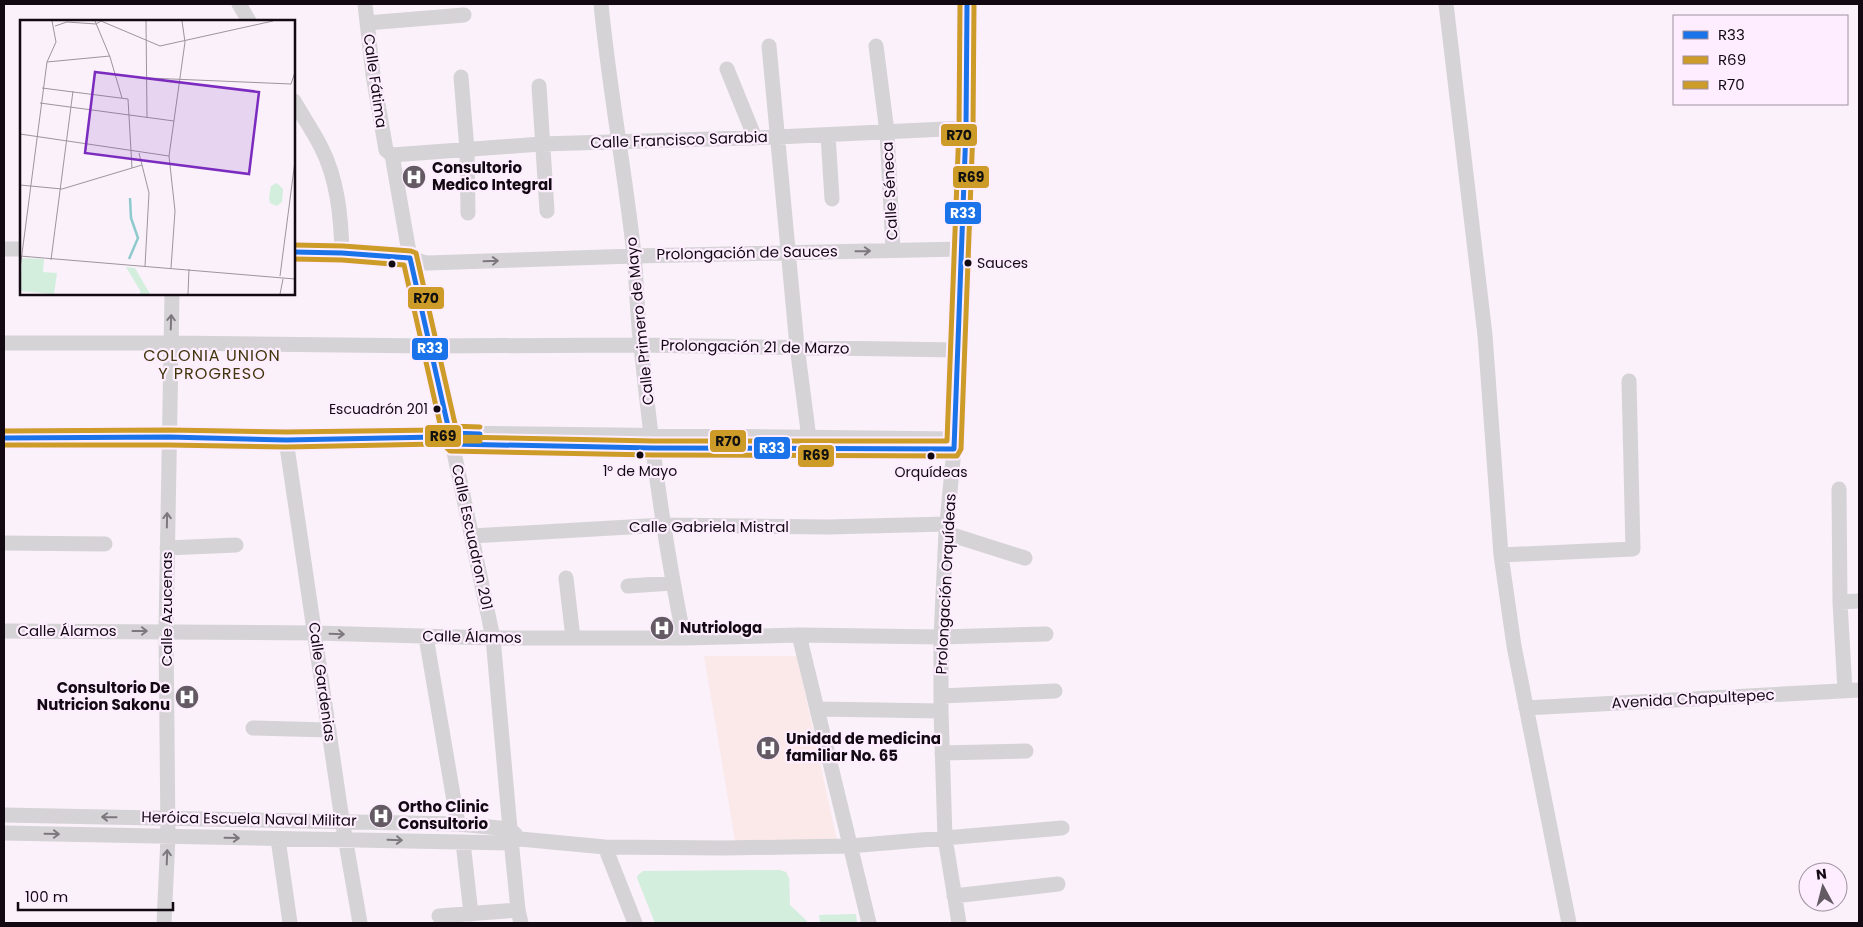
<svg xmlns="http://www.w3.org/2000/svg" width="1863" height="927" font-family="Poppins,sans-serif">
	<rect width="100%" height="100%" fill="#faf1fa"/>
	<path fill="#fbe9ea" d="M 704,656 L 797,656 L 837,841 L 735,841 Z"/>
	<path fill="#d3eedd" d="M 780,870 L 786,872 L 789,878 L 790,905 L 807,921 L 807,923 L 655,923 L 637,878 L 638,875 L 643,871 Z
		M 856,914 L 857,923 L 820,923 L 819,915 Z"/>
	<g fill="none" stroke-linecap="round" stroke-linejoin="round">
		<path stroke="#d5d3d5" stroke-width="15" d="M 239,4 L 249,21
			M 365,4 L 373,75 L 386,150 L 392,155
			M 601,4 C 609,88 625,171 634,255 C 637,285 637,316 641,346 C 651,444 664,542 684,638
			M 1446,4 L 1485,335 L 1501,555 L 1514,646 L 1569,923
			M 367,23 L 464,15
			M 769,46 L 797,346 L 810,446
			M 876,46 L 887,132 L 893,250
			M 727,69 L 755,138
			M 461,77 L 467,150 L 468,213
			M 539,86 L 547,211
			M 294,101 C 303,117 313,131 321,147 C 338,180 341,218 342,253
			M 828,135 L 832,199
			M 392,155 L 410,258 L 450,433 L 493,638 L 510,829 L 518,910 L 521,923
			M 392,155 L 541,144 L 777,137 L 966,128
			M 4,249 L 21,249
			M 294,252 C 336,253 386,251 427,263 L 634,256 L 963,249
			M 4,343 L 171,343 L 430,346 L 640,345 L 959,350
			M 4,438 L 169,437 L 286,440 L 437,437 L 450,433 L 955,439
			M 286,440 L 342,820 L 360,923
			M 445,441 L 452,444 L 653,448 L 949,449
			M 1839,489 L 1840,602 L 1845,691
			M 946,533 L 1025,558
			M 472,536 L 664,525 L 828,527 L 947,524
			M 4,543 L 105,544
			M 167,548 L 236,545
			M 1501,555 L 1633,549 L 1629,381
			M 566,578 L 573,638
			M 628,586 L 673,583
			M 1840,602 L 1859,601
			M 4,631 L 315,633 L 493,638 L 684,638 L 799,635 L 941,637 L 1046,634
			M 799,635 L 869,923
			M 426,637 L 458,824
			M 941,696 L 1055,691
			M 1526,708 L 1859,690
			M 817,709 L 941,711
			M 253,728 L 329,730
			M 942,753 L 1026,751
			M 4,815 L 458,824 L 510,829 L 516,835
			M 4,833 L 511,843 L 520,839 L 605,847 L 724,848 L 850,846 L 1062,828
			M 278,839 L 290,923
			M 463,842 L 471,914
			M 605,847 L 635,923
			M 954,896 L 1058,884
			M 439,916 L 518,910
			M 164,923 L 168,837 L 166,631 L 172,294
			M 959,923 L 945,838 L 941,711 L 941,637 L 946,533 L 955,439 L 966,128 L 967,4"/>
		<g stroke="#fdedfe" stroke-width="9">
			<path id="bus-1" d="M 294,252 L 342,253 L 410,258 L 452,444 L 653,448 L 954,449 L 966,128 L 967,4
				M 4,438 L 169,437 L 286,440 L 437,437 L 450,433 L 480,434"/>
		</g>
		<g stroke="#fdedfe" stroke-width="9">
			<path id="bus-2" d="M 294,259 L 342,260 L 404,265 L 445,446 L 450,451 L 653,455 L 957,456 L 961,449 L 973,128 L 974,4
				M 4,445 L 169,445 L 286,447 L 437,444 L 451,441 L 480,441"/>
		</g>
		<g stroke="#fdedfe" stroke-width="9">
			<path id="bus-3" d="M 294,245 L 343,246 L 411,251 L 416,253 L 458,437 L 653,441 L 947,441 L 959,128 L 960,4
				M 4,431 L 169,430 L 286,432 L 436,430 L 449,426 L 480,427"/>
		</g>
		<use href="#bus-1" stroke="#1a73e8" stroke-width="5"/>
		<use href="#bus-2" stroke="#cc9b28" stroke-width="5"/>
		<use href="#bus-3" stroke="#cc9b28" stroke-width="5"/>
	</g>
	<defs><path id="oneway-shaft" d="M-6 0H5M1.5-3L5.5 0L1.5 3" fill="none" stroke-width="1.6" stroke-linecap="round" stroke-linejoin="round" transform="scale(1.25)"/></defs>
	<g stroke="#7d787e">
		<use href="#oneway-shaft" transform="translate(863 251) rotate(-1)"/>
		<use href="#oneway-shaft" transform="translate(491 261) rotate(-2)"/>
		<use href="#oneway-shaft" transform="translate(171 322) rotate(-88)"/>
		<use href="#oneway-shaft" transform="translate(167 520) rotate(-89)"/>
		<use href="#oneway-shaft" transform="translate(140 631)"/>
		<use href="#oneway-shaft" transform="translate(337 634) rotate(2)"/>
		<use href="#oneway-shaft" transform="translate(109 817) rotate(-179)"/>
		<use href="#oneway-shaft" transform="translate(52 834) rotate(1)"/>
		<use href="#oneway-shaft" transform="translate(232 838) rotate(1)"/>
		<use href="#oneway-shaft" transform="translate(395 840) rotate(2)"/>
		<use href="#oneway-shaft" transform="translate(167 857) rotate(-88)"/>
	</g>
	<defs>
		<g id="hospital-disc" transform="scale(1.25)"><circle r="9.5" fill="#635a64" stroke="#fdedfe"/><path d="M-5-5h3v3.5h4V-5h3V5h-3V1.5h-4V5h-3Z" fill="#fff"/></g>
	</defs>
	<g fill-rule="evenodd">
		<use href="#hospital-disc" x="414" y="177"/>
		<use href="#hospital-disc" x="662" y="628"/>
		<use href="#hospital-disc" x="187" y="697"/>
		<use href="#hospital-disc" x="768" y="748"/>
		<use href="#hospital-disc" x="381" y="816"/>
	</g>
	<g fill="#120913" stroke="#fdedfe" stroke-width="2">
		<circle cx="968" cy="263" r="4.5"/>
		<circle cx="392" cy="264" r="4.5"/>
		<circle cx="437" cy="409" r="4.5"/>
		<circle cx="640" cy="455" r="4.5"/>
		<circle cx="931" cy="456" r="4.5"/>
	</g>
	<g text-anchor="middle" stroke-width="4.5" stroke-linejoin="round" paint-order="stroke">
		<g font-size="14" fill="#120913" stroke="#fdedfe">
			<text x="977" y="268" text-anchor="start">Sauces</text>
			<text x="428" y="414" text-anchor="end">Escuadrón 201</text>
			<text x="640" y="476">1° de Mayo</text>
			<text x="931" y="477">Orquídeas</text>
		</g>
		<g font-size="15" fill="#120913" stroke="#fdedfe">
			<text transform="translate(375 81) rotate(82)" y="5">Calle Fátima</text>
			<text transform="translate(679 140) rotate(-2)" y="5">Calle Francisco Sarabia</text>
			<text transform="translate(890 191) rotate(-93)" y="5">Calle Séneca</text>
			<text transform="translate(747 253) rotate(-1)" y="5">Prolongación de Sauces</text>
			<text transform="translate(640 321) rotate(-96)" y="5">Calle Primero de Mayo</text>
			<text transform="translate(755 347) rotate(1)" y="5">Prolongación 21 de Marzo</text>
			<text x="709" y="532">Calle Gabriela Mistral</text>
			<text transform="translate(472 537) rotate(78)" y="5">Calle Escuadron 201</text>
			<text transform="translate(946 584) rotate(-87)" y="5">Prolongación Orquídeas</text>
			<text transform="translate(167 609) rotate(-90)" y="5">Calle Azucenas</text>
			<text x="67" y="636">Calle Álamos</text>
			<text transform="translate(472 637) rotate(1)" y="5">Calle Álamos</text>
			<text transform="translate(322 682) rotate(82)" y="5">Calle Gardenias</text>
			<text transform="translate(1693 699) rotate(-3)" y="5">Avenida Chapultepec</text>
			<text transform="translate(249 819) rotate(1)" y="5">Heróica Escuela Naval Militar</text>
		</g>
		<g font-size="15" font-weight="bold" fill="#120913" stroke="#fdedfe" text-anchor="start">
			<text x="432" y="173">Consultorio<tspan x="432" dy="17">Medico Integral</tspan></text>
			<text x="680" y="633">Nutriologa</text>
			<text x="170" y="693" text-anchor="end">Consultorio De<tspan x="170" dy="17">Nutricion Sakonu</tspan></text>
			<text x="786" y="744">Unidad de medicina<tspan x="786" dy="17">familiar No. 65</tspan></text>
			<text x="398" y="812">Ortho Clinic<tspan x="398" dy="17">Consultorio</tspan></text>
		</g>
		<g font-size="16" letter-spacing="1" fill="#3f360b" stroke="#fdedfe">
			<text x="212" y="361">COLONIA UNION<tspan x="212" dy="18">Y PROGRESO</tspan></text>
		</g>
	</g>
	<g transform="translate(20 20)">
		<rect width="275" height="275" fill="#faf1fa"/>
		<path d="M 257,163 L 263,169 L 262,182 L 257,186 L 250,183 L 249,178 L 251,166 ZM 2,238 L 24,239 L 23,252 L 37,253 L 34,274 L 0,271 ZM 106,247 L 115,248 L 130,274 L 119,274 L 121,272 Z" fill="#d3eedd"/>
		<path fill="none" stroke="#8ecacd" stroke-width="2.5" d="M 109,239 L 118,218 L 111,198 L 110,178"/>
		<path fill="none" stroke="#9d949e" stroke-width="1" d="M 75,1 L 90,37 L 102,78M 126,1 L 127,98M 35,6 L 47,2 L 76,4 L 81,1 L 140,26 L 253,1M 27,42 L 90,36M 128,58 L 271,64 L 275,52M 22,68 L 108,79 L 112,148M 20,83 L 154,101M 0,114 L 149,136M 119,133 L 129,173 L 125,246M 0,165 L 42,169 L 122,145M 0,236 L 275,259M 31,240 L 53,71M 151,248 L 155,191 L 149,136 L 165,22 L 162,1M 0,249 L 27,42 L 36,22 L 32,1M 260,256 L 275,141M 168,274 L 169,249M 260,274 L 263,259"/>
		<path fill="#7b2cbf" fill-opacity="0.15" stroke="#7b2cbf" stroke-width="2.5" d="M 75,52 L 239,72 L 229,154 L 65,133 Z"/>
		<rect width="275" height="275" fill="none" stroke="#120913" stroke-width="2.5"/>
	</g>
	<g stroke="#fdedfe" stroke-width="2">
		<rect x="940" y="123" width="38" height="24" rx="5" fill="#cc9b28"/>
		<rect x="952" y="165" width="38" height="24" rx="5" fill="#cc9b28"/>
		<rect x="944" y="201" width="38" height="24" rx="5" fill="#1a73e8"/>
		<rect x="407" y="286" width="38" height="24" rx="5" fill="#cc9b28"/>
		<rect x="411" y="337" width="38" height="24" rx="5" fill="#1a73e8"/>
		<rect x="424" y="424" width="38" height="24" rx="5" fill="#cc9b28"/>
		<rect x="709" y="429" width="38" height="24" rx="5" fill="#cc9b28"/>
		<rect x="753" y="436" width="38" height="24" rx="5" fill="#1a73e8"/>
		<rect x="797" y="444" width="38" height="24" rx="5" fill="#cc9b28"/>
	</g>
	<g font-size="14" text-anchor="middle" font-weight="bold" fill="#fff">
		<text x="963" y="218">R33</text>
		<text x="430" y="353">R33</text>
		<text x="772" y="453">R33</text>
	</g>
	<g font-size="14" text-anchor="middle" font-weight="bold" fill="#111">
		<text x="959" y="140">R70</text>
		<text x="971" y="182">R69</text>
		<text x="426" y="303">R70</text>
		<text x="443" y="441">R69</text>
		<text x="728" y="446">R70</text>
		<text x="816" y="460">R69</text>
	</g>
	<rect width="1863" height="927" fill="none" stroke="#120913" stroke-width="10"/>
	<rect x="1673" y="15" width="175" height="90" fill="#fdedfe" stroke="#9f92a0"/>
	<rect x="1683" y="31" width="25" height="8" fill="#1a73e8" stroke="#9f92a0"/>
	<text x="1718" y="40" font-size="15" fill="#120913">R33</text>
	<rect x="1683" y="56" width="25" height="8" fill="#cc9b28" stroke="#9f92a0"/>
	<text x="1718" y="65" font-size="15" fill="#120913">R69</text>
	<rect x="1683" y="81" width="25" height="8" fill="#cc9b28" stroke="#9f92a0"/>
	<text x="1718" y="90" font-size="15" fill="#120913">R70</text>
	<g transform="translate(1823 887) rotate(353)"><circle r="24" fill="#fdedfe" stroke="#9f92a0"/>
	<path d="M0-4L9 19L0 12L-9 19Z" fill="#635a64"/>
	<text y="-8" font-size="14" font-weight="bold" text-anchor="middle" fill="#120913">N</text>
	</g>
	<path d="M18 902v8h155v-8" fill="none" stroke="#120913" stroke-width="2.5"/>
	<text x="25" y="902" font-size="15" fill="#120913" stroke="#fdedfe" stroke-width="4" paint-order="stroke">100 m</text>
</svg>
